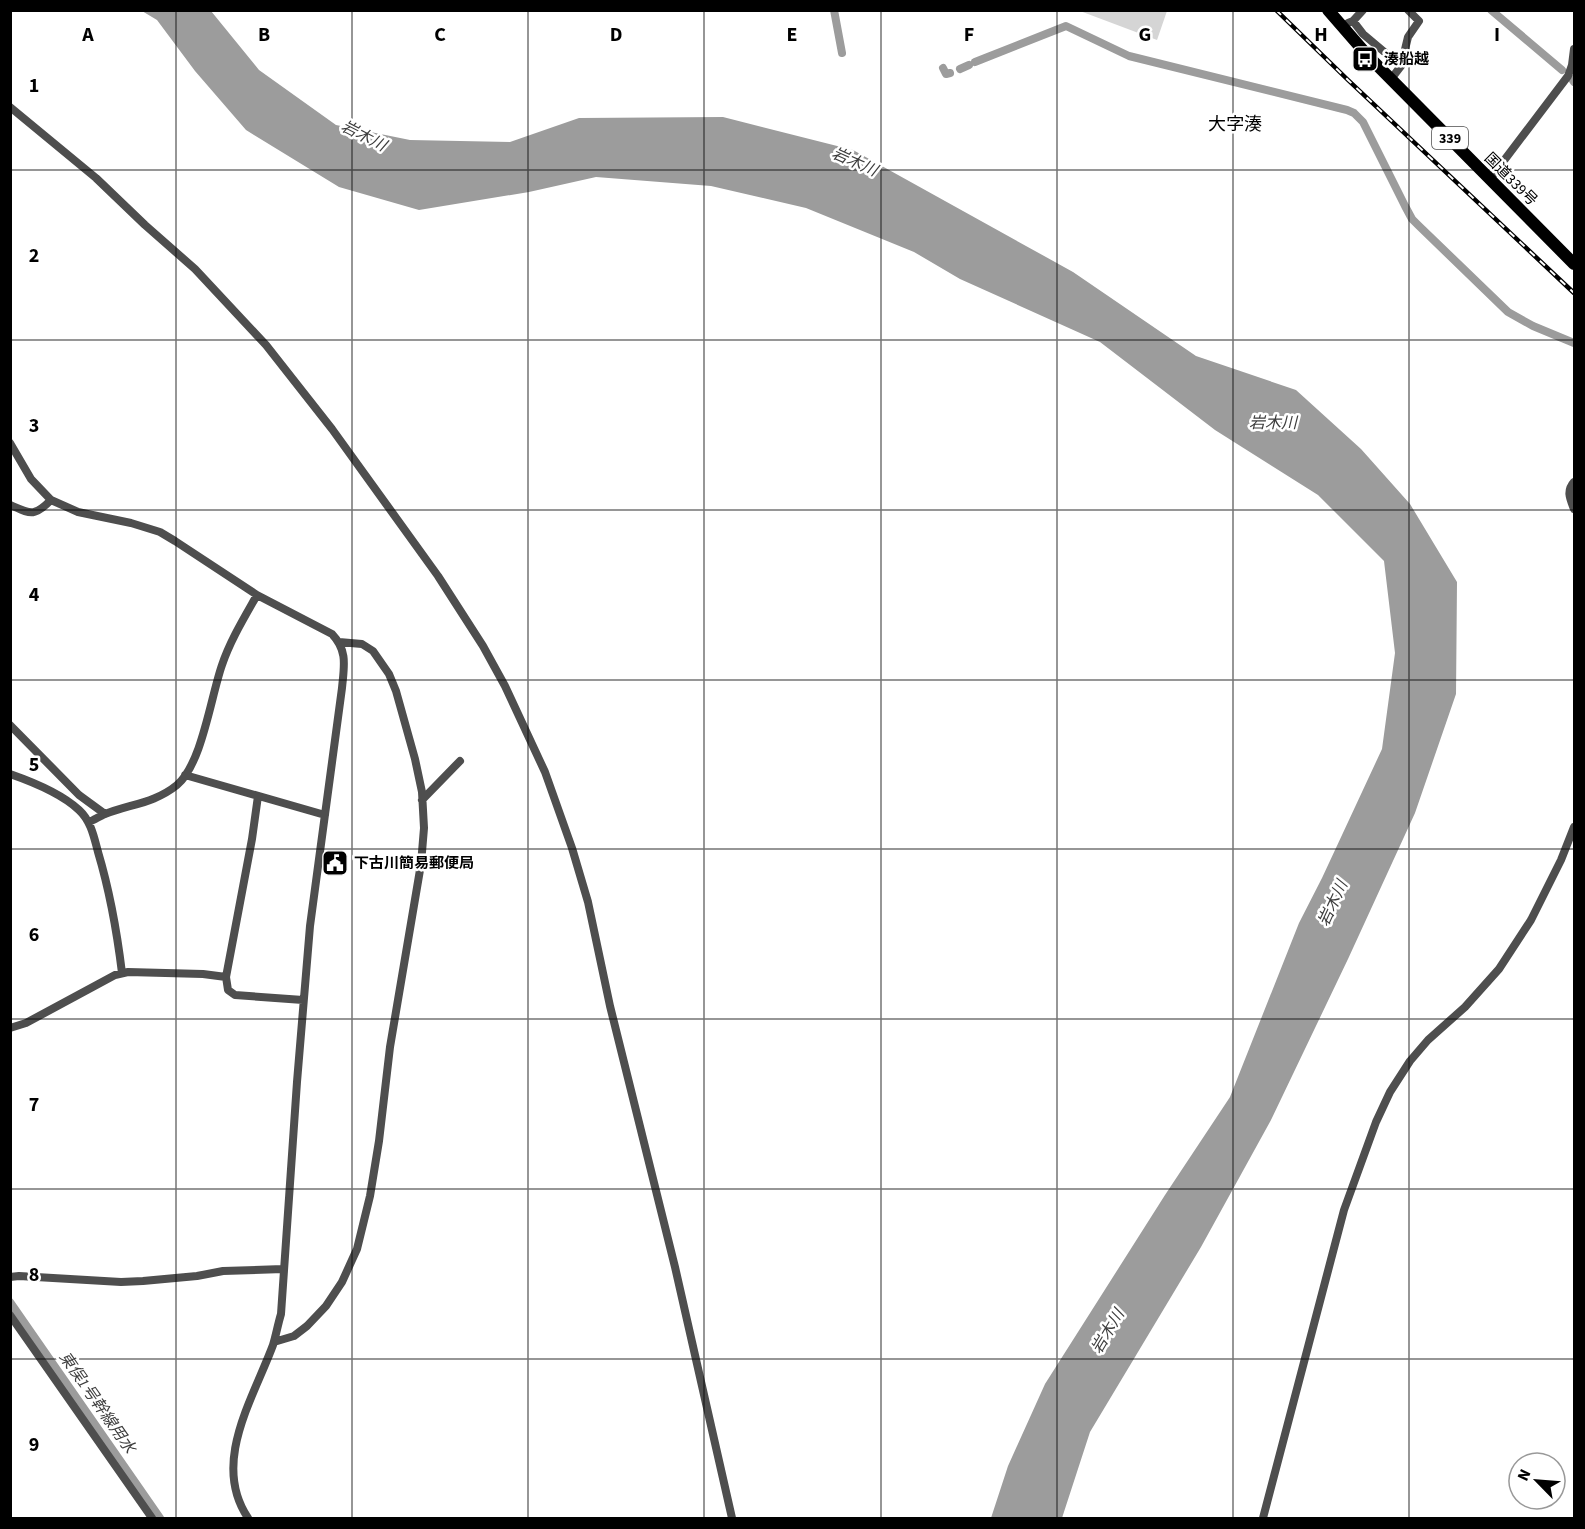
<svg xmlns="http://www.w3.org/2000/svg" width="1585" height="1529" font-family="'Source Sans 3','Noto Sans JP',sans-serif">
	<rect width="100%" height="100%" fill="#fff"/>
	<path fill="#d5d5d5" d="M 1080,11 L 1167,11 L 1157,40 Z"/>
	<path fill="#9c9c9c" d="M 142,11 L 211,11 L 259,70 L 336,125 L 410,140 L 510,142 L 579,118 L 723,117 L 853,150 L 1073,272 L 1196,356 L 1296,390 L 1361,449 L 1410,504 L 1457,582 L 1456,694 L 1415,813 L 1348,959 L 1271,1120 L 1201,1247 L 1090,1432 L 1062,1518 L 991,1518 L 1008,1466 L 1045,1384 L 1165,1195 L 1230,1097 L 1299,923 L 1322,878 L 1382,749 L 1395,653 L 1384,561 L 1318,495 L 1215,430 L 1100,342 L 960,279 L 914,252 L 806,208 L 711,186 L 596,177 L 529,192 L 419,210 L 339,187 L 246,130 L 195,71 L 157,20 Z"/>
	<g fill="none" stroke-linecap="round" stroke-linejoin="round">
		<path stroke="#9c9c9c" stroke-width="8" d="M 834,10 L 842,53
			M 1491,10 L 1562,70
			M 975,62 L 1066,26 L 1129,56 L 1347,110 L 1354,113 L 1363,122 L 1405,206 L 1412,219 L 1418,225 L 1508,312 L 1533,326 L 1574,343
			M 943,68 L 946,74 L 950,73
			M 960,69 L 969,65
			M 1572,79 L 1574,82
			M 10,1302 L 160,1518"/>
		<path stroke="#4e4e4e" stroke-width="8" d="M 1353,21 L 1363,34 L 1401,66
			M 1348,23 L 1353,21 L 1363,10
			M 1391,79 L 1401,66 L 1408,37 L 1419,21 L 1408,10
			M 10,107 L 96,178 L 145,225 L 195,269 L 266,345 L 332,429 L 438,576 L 483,646 L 505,686 L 545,772 L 572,848 L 588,902 L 610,1006 L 675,1267 L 732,1518
			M 1490,179 L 1568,76 L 1572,65 L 1574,49
			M 10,443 L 31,479 L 51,500 L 78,512 L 131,523 L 160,532 L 175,541 L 257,595 L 332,634 C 348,651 344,666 342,688 L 310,926 L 297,1082 L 281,1314 C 278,1324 276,1335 273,1345 C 253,1399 211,1463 248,1518
			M 1574,482 C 1566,491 1570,499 1574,509
			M 10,505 C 31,514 34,517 51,500
			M 10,725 L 79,795 L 105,814
			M 10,774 C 33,782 62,794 79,810 C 91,821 94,837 98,852 C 110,892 117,932 122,973
			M 185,775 L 325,815
			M 422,800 L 460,761
			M 89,822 C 94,820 100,816 105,814 C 131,804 155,803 177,785 C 202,764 211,696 222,665 C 230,641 244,618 257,595
			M 226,977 L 252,839 L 258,796
			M 10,1028 L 26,1023 L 115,975 L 128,972 L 203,974 L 226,977 L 228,990 L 235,995 L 303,1000
			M 10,1277 L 19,1276 L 121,1282 L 143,1281 L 197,1276 L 223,1271 L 283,1269
			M 10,1315 L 152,1518
			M 274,1342 L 294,1336 L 307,1326 L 326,1306 L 342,1282 L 357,1249 L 370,1196 L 379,1141 L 390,1047 L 421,864 L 424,828 L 422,792 L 415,759 L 396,691 L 389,674 L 373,651 L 362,644 L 339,642
			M 1263,1518 L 1344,1210 L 1376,1122 L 1390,1092 L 1410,1061 L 1428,1040 L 1465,1007 L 1499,969 L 1531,920 L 1561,860 L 1574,827"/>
		<path stroke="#000" stroke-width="12" d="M 1328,10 L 1368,56 L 1574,264"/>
		<g stroke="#000" stroke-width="4.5">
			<path id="rail" d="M 1276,10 L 1348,80 L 1574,293"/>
		</g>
		<use href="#rail" stroke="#fff" stroke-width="2" stroke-dasharray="7" stroke-linecap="butt"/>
	</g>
	<path fill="none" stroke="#000" stroke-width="1.5" stroke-opacity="0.55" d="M 176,10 L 176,1518M 352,10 L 352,1518M 528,10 L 528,1518M 704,10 L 704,1518M 881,10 L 881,1518M 1057,10 L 1057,1518M 1233,10 L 1233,1518M 1409,10 L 1409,1518M 10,170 L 1574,170M 10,340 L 1574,340M 10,510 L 1574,510M 10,680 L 1574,680M 10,849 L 1574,849M 10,1019 L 1574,1019M 10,1189 L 1574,1189M 10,1359 L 1574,1359"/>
	<defs>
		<g id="bus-square" transform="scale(1.35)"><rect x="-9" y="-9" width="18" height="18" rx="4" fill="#000" stroke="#fff"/><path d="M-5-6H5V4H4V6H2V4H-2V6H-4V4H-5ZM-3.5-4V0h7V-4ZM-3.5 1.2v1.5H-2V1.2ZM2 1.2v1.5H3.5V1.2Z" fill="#fff"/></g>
		<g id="civic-square" transform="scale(1.35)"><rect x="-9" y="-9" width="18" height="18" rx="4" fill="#000" stroke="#fff"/><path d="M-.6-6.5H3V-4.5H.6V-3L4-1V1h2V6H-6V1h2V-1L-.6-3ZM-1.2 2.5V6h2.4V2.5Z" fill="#fff"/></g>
	</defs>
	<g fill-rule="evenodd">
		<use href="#bus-square" x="1365" y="59"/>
		<use href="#civic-square" x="335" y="863"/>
	</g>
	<g text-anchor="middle" stroke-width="5" stroke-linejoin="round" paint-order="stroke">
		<rect fill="#fff" stroke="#4c4c4c" stroke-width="1.5" x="1432" y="127" width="36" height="22" rx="4.5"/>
		<g font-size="14" font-weight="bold" fill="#000">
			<text x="1450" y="143">339</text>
		</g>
		<g font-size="15" font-weight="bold" fill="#000" stroke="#fff" text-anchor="start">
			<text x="1384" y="64">湊船越</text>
			<text x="354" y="868">下古川簡易郵便局</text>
		</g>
		<g font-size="15" fill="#000" stroke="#fff">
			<text transform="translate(1511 179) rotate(45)" y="5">国道339号</text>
		</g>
		<g font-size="16" font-style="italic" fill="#3d3d3d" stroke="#fff">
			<text transform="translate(364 135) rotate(27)" y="6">岩木川</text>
			<text transform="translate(855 161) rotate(24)" y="6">岩木川</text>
			<text x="1273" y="428">岩木川</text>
			<text transform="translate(1332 903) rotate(-65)" y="6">岩木川</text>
			<text transform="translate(1107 1331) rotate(-59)" y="6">岩木川</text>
			<text transform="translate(98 1402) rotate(55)" y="6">東俣1号幹線用水</text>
		</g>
		<g font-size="18" fill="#000" stroke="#fff">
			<text x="1235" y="130">大字湊</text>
		</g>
	</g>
	<g font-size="20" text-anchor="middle" font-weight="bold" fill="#000" stroke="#fff" stroke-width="5" stroke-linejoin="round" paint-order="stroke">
		<text x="88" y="41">A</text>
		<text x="264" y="41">B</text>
		<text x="440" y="41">C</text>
		<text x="616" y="41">D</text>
		<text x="792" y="41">E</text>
		<text x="969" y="41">F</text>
		<text x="1145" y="41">G</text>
		<text x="1321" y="41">H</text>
		<text x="1497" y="41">I</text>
		<text x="34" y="92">1</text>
		<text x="34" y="262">2</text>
		<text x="34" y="432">3</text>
		<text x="34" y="601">4</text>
		<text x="34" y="771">5</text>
		<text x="34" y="941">6</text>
		<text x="34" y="1111">7</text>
		<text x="34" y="1281">8</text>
		<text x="34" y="1451">9</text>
	</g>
	<rect width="1585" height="1529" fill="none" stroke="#000000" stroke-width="24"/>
	<g transform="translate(1537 1481) rotate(295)"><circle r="28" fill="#ffffff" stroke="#999999" stroke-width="1.5"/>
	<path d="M0-4.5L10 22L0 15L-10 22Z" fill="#000000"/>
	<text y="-9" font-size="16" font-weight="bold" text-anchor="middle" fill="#000000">N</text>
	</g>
</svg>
